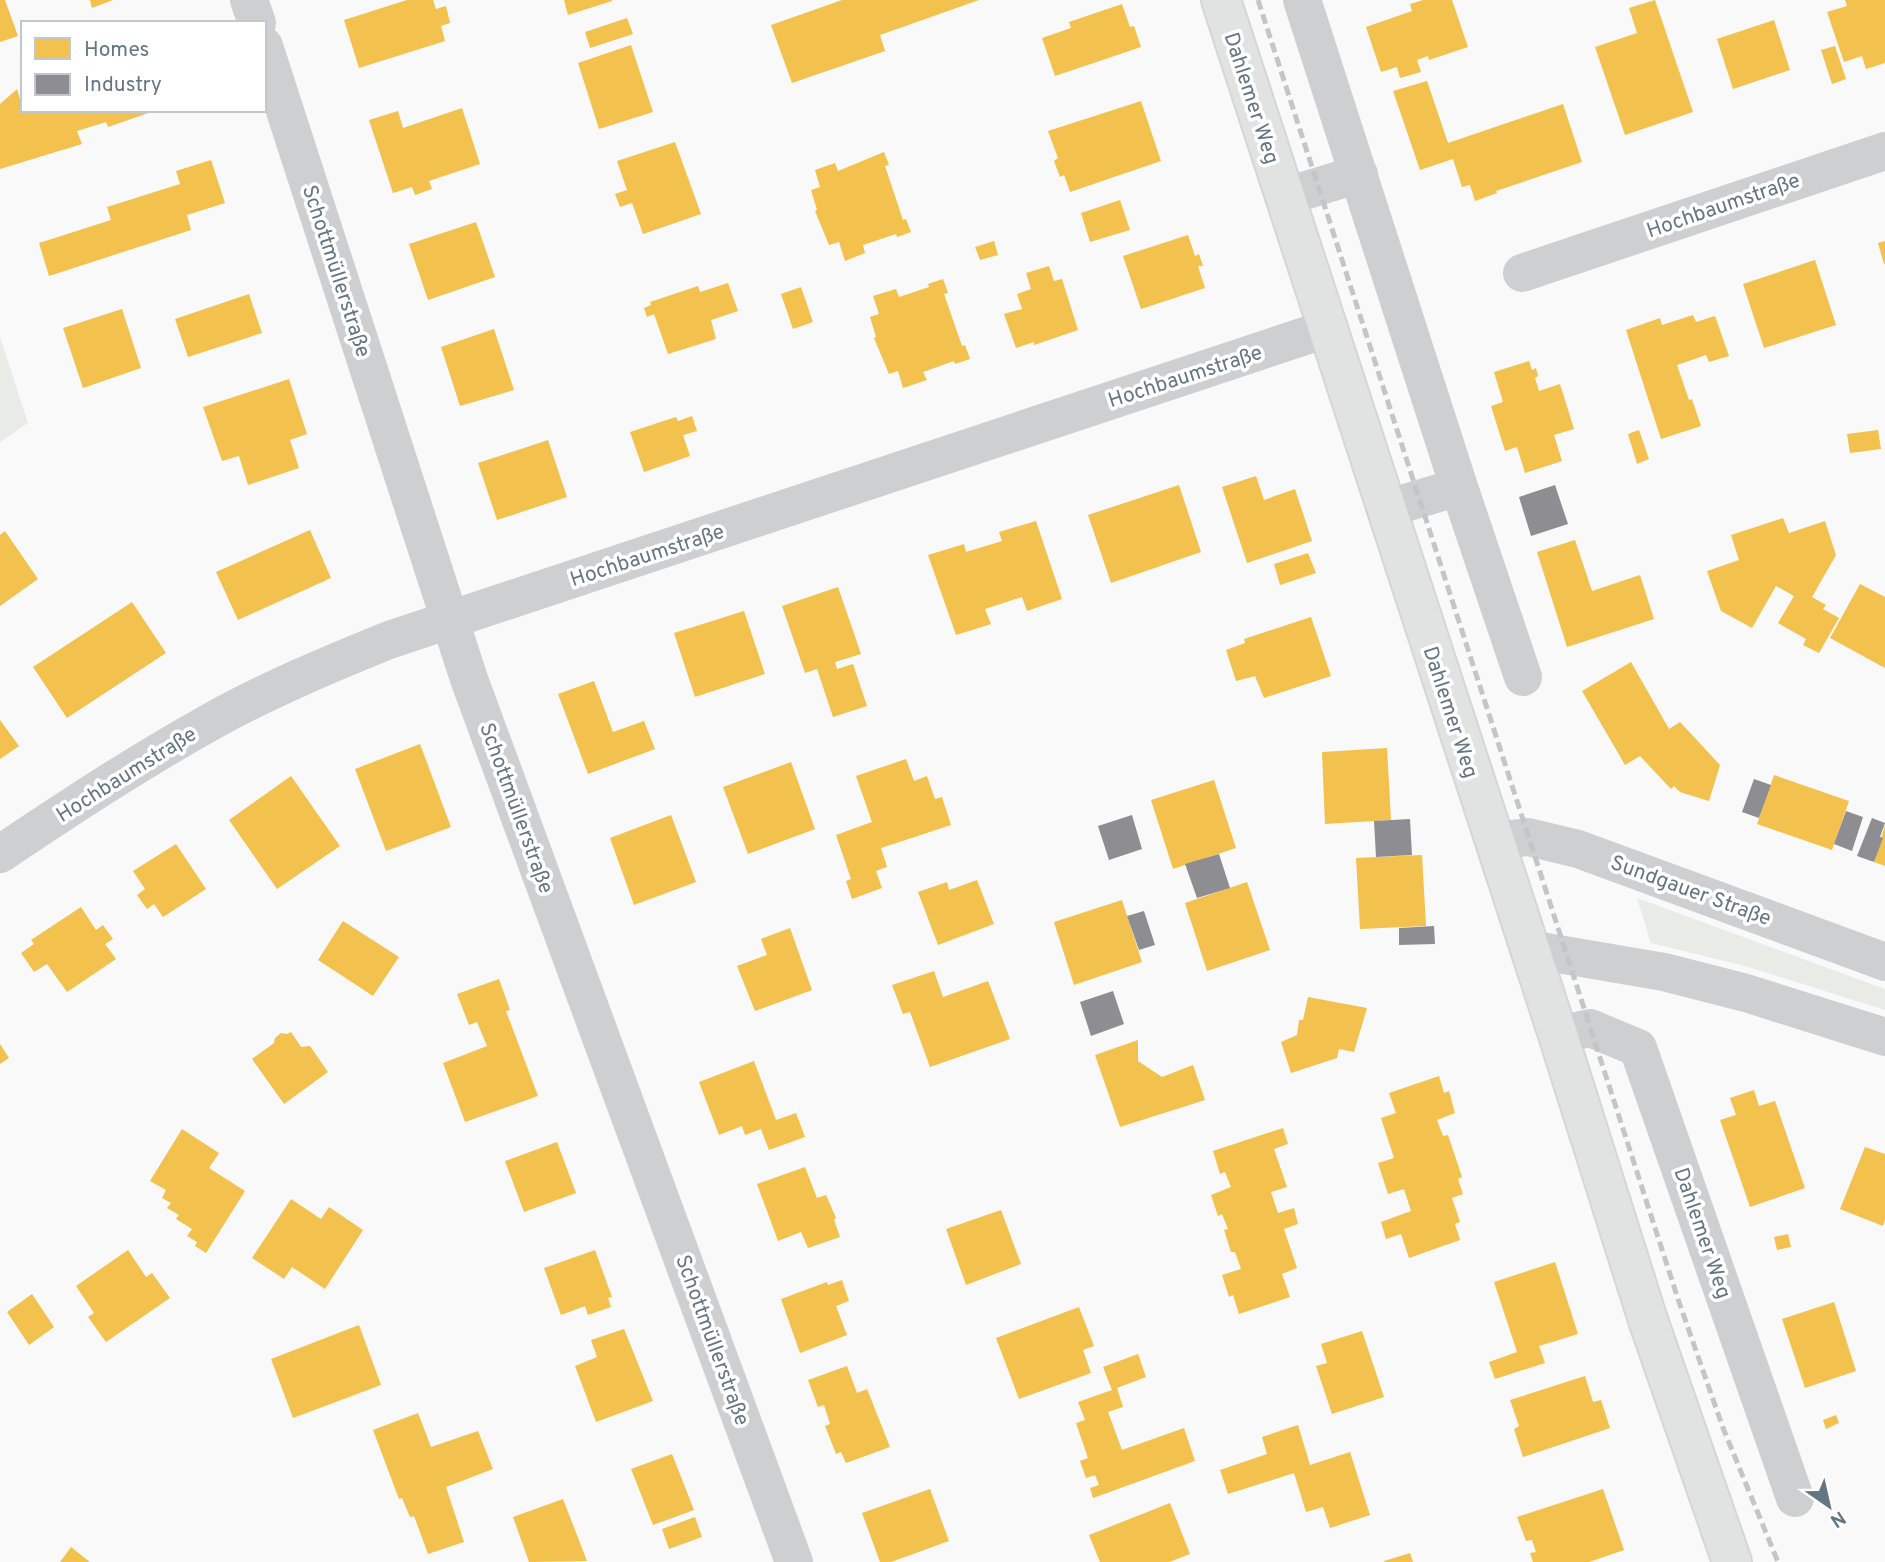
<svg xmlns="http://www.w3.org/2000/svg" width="1885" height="1562" font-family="Overpass,sans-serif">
	<rect width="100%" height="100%" fill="#f9f9f9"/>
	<path fill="#e8ebe6" d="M 0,337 L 28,423 L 0,442 Z
		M 1637,898 L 1885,989 L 1885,1010 L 1745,966 L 1651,943 Z"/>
	<path fill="#f2c14e" d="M 0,0 L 5,0 L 18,36 L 0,42 Z
		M 90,0 L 113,0 L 92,8 Z
		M 407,0 L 433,0 L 436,9 L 446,6 L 450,23 L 441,26 L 445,41 L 359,68 L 344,20 Z
		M 564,0 L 612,0 L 612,1 L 568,15 Z
		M 842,0 L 979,0 L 880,35 L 885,51 L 792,83 L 771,25 Z
		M 1423,0 L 1452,0 L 1468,47 L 1429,60 L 1428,56 L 1417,60 L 1421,72 L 1400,78 L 1397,67 L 1381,72 L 1366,27 L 1412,11 L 1410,4 Z
		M 1655,0 L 1693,112 L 1625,135 L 1595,47 L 1637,33 L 1629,8 Z
		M 1845,0 L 1885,0 L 1885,63 L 1866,69 L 1862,56 L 1844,62 L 1827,12 L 1847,6 Z
		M 1122,4 L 1130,27 L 1134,26 L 1141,47 L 1055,76 L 1042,38 L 1071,28 L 1069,22 Z
		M 627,18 L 633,34 L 590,48 L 585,32 Z
		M 1774,20 L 1790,70 L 1733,89 L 1717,39 Z
		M 631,45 L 653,112 L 599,129 L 578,63 Z
		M 1835,46 L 1846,79 L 1832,84 L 1821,50 Z
		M 1427,81 L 1448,143 L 1563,104 L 1582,162 L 1496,191 L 1497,193 L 1475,201 L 1470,185 L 1462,187 L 1453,159 L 1420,170 L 1393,91 Z
		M 17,89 L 23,110 L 154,111 L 108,127 L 106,122 L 77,131 L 82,144 L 0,169 L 0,104 Z
		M 1141,101 L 1161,161 L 1070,192 L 1064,175 L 1060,177 L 1054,161 L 1058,158 L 1048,131 Z
		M 462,108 L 480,164 L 429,181 L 432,189 L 415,195 L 412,187 L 393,193 L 369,120 L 398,111 L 403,128 Z
		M 675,142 L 701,214 L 643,234 L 632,203 L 620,207 L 615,194 L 627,190 L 617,161 Z
		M 884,152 L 889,165 L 885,166 L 903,220 L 906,219 L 911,232 L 897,237 L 896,234 L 863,245 L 865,253 L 845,261 L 839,242 L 829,245 L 815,211 L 817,210 L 811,190 L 820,187 L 815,170 L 835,163 L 838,171 Z
		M 211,160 L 225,203 L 187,215 L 191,230 L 49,276 L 39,243 L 111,220 L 107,207 L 180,184 L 176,171 Z
		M 1120,200 L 1130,230 L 1090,242 L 1081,213 Z
		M 476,222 L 495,277 L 428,300 L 409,244 Z
		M 1188,235 L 1195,256 L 1199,254 L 1203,266 L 1198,266 L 1205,288 L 1141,309 L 1123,256 Z
		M 994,241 L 998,255 L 980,260 L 975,247 Z
		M 1885,241 L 1885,264 L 1884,264 L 1878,243 Z
		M 1815,260 L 1836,325 L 1764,348 L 1743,284 Z
		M 1049,266 L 1054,281 L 1062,279 L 1078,330 L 1034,345 L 1034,342 L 1016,348 L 1004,314 L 1022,309 L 1017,294 L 1031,289 L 1026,273 Z
		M 943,279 L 948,293 L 944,294 L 962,346 L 965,345 L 970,359 L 955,364 L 954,361 L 923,372 L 927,380 L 903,388 L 898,371 L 889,374 L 874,338 L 876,337 L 870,317 L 879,314 L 873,296 L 896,289 L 899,297 L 929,287 L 928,284 Z
		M 728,283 L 738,311 L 711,320 L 716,339 L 668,354 L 654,314 L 647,317 L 644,308 L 651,305 L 650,302 L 698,286 L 700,292 Z
		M 801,287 L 813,322 L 793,329 L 781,294 Z
		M 249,294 L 262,333 L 188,357 L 175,319 Z
		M 122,309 L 141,368 L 83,388 L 63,328 Z
		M 1693,315 L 1696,322 L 1715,316 L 1729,356 L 1709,362 L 1706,355 L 1677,365 L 1689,400 L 1692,399 L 1701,426 L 1661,439 L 1626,330 L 1660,318 L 1662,325 Z
		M 494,329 L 514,390 L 460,406 L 441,347 Z
		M 1529,361 L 1532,370 L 1536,368 L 1538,376 L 1535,378 L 1539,391 L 1560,384 L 1574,429 L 1554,435 L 1562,461 L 1525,473 L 1517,447 L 1505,451 L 1491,406 L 1503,402 L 1494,372 Z
		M 289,379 L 307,434 L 290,440 L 299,468 L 248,485 L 239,456 L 222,461 L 203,407 Z
		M 692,416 L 697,431 L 683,435 L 690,456 L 644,472 L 630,432 L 676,417 L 678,421 Z
		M 1639,430 L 1649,459 L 1637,464 L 1628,434 Z
		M 1878,430 L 1881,449 L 1850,453 L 1847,434 Z
		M 548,440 L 567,497 L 497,520 L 478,463 Z
		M 1256,476 L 1264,500 L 1295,489 L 1312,541 L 1247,563 L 1222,487 Z
		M 1179,485 L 1201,552 L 1111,583 L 1088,515 Z
		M 1783,518 L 1789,533 L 1825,521 L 1836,555 L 1812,597 L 1826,605 L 1823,609 L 1839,618 L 1819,653 L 1803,645 L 1806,639 L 1778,623 L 1794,596 L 1776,586 L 1752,628 L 1721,611 L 1707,571 L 1739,560 L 1731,535 Z
		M 1036,521 L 1062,599 L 1027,611 L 1022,597 L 985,609 L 991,624 L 956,635 L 928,555 L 964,544 L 966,552 L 1002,541 L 999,532 Z
		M 310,530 L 331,578 L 238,620 L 216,572 Z
		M 5,531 L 38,579 L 0,606 L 0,535 Z
		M 1575,540 L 1592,591 L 1640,575 L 1654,619 L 1567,647 L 1537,552 Z
		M 1308,553 L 1316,573 L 1280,585 L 1274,564 Z
		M 1860,584 L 1885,597 L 1885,668 L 1830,638 Z
		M 838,587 L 861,654 L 835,662 L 837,669 L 853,664 L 867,706 L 833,717 L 817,669 L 805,673 L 782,606 Z
		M 132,602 L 166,653 L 67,718 L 33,667 Z
		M 744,611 L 765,674 L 695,697 L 674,633 Z
		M 1311,617 L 1331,676 L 1264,698 L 1255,676 L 1236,681 L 1226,650 L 1245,643 L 1244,639 Z
		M 1631,662 L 1669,729 L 1680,722 L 1720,765 L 1709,801 L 1680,792 L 1674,786 L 1671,789 L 1640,756 L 1625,765 L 1582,691 Z
		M 594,681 L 613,732 L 644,721 L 655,749 L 588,774 L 558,694 Z
		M 0,720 L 19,746 L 0,759 Z
		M 420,744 L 451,827 L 386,851 L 355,769 Z
		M 1387,748 L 1391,820 L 1325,824 L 1322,752 Z
		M 906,759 L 914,781 L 927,776 L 935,799 L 942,797 L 951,825 L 881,848 L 887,867 L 876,871 L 882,888 L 852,899 L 846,881 L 851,879 L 836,835 L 872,822 L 856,776 Z
		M 791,762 L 815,829 L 748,854 L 723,787 Z
		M 1774,775 L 1849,801 L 1832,850 L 1757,824 Z
		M 291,776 L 340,846 L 277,889 L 229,820 Z
		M 1214,780 L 1236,848 L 1173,869 L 1151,800 Z
		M 671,815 L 696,882 L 634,905 L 610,838 Z
		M 1885,825 L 1885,866 L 1874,862 Z
		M 176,844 L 206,889 L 163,917 L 154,904 L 147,909 L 137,895 L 145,889 L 133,871 Z
		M 1422,855 L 1426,926 L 1360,929 L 1356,858 Z
		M 977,880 L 994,924 L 938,945 L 918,892 L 947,882 L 949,890 Z
		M 1247,882 L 1270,950 L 1207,971 L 1185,903 Z
		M 1122,900 L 1142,962 L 1074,985 L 1054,922 Z
		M 81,907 L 96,930 L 103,925 L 113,939 L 105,944 L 116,959 L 67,992 L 47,964 L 34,972 L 21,953 L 34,944 L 31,940 Z
		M 343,921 L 399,957 L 373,996 L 318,960 Z
		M 790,928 L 812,990 L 755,1011 L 737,966 L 767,955 L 761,939 Z
		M 934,971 L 943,997 L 988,981 L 1010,1039 L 930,1067 L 910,1012 L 903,1014 L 892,985 Z
		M 499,979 L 510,1010 L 506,1011 L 538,1096 L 465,1122 L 443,1063 L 487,1046 L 477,1022 L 469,1025 L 457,994 Z
		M 1308,997 L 1367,1008 L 1354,1052 L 1339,1049 L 1337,1058 L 1291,1073 L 1281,1042 L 1297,1035 L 1299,1020 L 1303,1020 Z
		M 291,1032 L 301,1047 L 310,1046 L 328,1072 L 284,1104 L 252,1059 L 274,1043 L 275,1038 L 281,1033 L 287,1034 Z
		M 1138,1040 L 1138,1061 L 1162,1077 L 1193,1065 L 1205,1100 L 1120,1127 L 1095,1055 Z
		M 0,1044 L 9,1058 L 0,1064 Z
		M 754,1061 L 776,1120 L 796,1113 L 805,1137 L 769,1150 L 761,1129 L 745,1135 L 742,1126 L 719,1135 L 699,1082 Z
		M 1439,1076 L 1444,1093 L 1449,1091 L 1455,1113 L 1437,1120 L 1443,1136 L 1448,1135 L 1462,1177 L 1458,1179 L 1463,1194 L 1452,1198 L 1460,1222 L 1455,1224 L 1460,1240 L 1409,1258 L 1401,1234 L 1386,1239 L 1381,1222 L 1411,1211 L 1404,1189 L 1388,1194 L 1378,1163 L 1394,1158 L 1381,1118 L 1396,1113 L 1389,1093 Z
		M 1754,1090 L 1759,1106 L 1775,1101 L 1805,1188 L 1750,1207 L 1720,1120 L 1736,1115 L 1730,1098 Z
		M 1283,1128 L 1288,1144 L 1274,1149 L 1287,1187 L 1271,1192 L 1278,1213 L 1294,1208 L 1298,1224 L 1284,1229 L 1297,1268 L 1282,1274 L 1290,1297 L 1239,1314 L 1233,1295 L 1229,1297 L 1222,1275 L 1241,1269 L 1235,1252 L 1231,1252 L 1224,1230 L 1228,1229 L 1222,1214 L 1218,1216 L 1211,1195 L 1231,1187 L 1225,1172 L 1220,1174 L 1213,1151 Z
		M 182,1129 L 219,1153 L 209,1168 L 245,1191 L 206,1253 L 195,1246 L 197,1242 L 187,1236 L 192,1229 L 176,1219 L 179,1215 L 167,1208 L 171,1203 L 162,1198 L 166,1190 L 150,1181 Z
		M 557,1142 L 576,1193 L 524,1212 L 505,1161 Z
		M 1865,1147 L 1885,1154 L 1885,1220 L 1883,1226 L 1840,1209 Z
		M 805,1167 L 817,1198 L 826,1195 L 836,1218 L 834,1220 L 840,1237 L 808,1248 L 801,1232 L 778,1241 L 757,1184 Z
		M 291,1199 L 321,1219 L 329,1207 L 363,1230 L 325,1289 L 292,1267 L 284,1279 L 252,1258 Z
		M 1001,1210 L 1021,1264 L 966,1285 L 946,1229 Z
		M 1788,1234 L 1791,1247 L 1777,1250 L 1774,1237 Z
		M 128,1250 L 146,1277 L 152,1273 L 170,1298 L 106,1342 L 88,1317 L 94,1313 L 76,1286 Z
		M 595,1250 L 612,1297 L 608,1298 L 611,1307 L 588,1315 L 585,1306 L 561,1315 L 544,1268 Z
		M 1555,1262 L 1578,1334 L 1539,1346 L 1545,1363 L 1495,1379 L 1489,1362 L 1517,1352 L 1494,1282 Z
		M 842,1280 L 849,1301 L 836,1306 L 847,1335 L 800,1353 L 781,1299 L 827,1282 L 828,1285 Z
		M 32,1294 L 54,1327 L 29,1345 L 7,1312 Z
		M 1834,1302 L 1856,1371 L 1805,1388 L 1782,1319 Z
		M 1079,1307 L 1094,1346 L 1083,1350 L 1091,1373 L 1019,1399 L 996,1338 Z
		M 359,1325 L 381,1385 L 293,1418 L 271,1359 Z
		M 624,1329 L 653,1401 L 596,1422 L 575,1366 L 597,1357 L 591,1340 Z
		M 1362,1331 L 1384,1397 L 1332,1414 L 1316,1366 L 1327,1363 L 1321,1344 Z
		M 1138,1354 L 1146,1377 L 1117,1388 L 1123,1407 L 1108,1412 L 1122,1450 L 1184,1428 L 1195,1461 L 1093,1498 L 1090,1488 L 1099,1485 L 1095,1475 L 1086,1478 L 1080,1461 L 1088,1458 L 1076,1423 L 1085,1420 L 1078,1402 L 1112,1390 L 1103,1367 Z
		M 847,1366 L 857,1393 L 867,1389 L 890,1447 L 846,1463 L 841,1452 L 836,1454 L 825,1426 L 830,1424 L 824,1405 L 818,1407 L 808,1380 Z
		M 1585,1376 L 1593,1402 L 1601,1400 L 1610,1428 L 1523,1457 L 1514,1429 L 1519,1426 L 1510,1400 Z
		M 418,1413 L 431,1447 L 478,1431 L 493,1469 L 446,1487 L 464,1542 L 428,1554 L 414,1516 L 410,1517 L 402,1498 L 399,1499 L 373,1430 Z
		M 1836,1415 L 1839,1423 L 1826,1429 L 1823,1420 Z
		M 1298,1425 L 1310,1465 L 1350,1452 L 1370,1515 L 1330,1528 L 1323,1507 L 1306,1512 L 1294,1473 L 1228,1494 L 1220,1470 L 1267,1454 L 1262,1437 Z
		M 672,1454 L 694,1510 L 653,1525 L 631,1469 Z
		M 930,1489 L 949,1541 L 891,1562 L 880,1562 L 862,1513 Z
		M 1603,1489 L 1624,1550 L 1589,1562 L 1533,1562 L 1530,1553 L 1536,1552 L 1532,1540 L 1526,1541 L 1517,1517 Z
		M 563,1499 L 587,1561 L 529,1562 L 513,1517 Z
		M 1170,1503 L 1190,1554 L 1169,1562 L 1100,1562 L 1089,1535 Z
		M 695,1517 L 702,1537 L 669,1549 L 662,1529 Z
		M 71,1547 L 90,1562 L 60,1562 Z
		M 1410,1553 L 1413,1562 L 1384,1562 L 1384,1561 Z"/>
	<path fill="#8d8d92" d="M 1555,485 L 1568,524 L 1531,536 L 1519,497 Z
		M 1754,779 L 1771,785 L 1759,818 L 1742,812 Z
		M 1846,811 L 1863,817 L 1852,851 L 1834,844 Z
		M 1132,815 L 1142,849 L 1109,860 L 1098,826 Z
		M 1872,818 L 1885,823 L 1880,837 L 1883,838 L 1874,862 L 1857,856 Z
		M 1410,819 L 1412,855 L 1376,857 L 1374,821 Z
		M 1219,854 L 1230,888 L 1197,898 L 1185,864 Z
		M 1144,911 L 1155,945 L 1139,950 L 1127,916 Z
		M 1434,926 L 1435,944 L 1399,945 L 1399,928 Z
		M 1113,991 L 1124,1024 L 1091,1036 L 1080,1002 Z"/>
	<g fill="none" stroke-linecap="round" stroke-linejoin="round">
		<g stroke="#d5d6d7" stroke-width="42">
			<path id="major" d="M 1221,0 L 1558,1035 L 1648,1320 L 1732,1562"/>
		</g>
		<path stroke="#cecfd0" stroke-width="38" d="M 249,0 L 257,23
			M 1302,0 L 1459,487 L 1523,677
			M 264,46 L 469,679 L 794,1562
			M 1284,197 L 1359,174
			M 1522,273 L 1885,151
			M 1385,509 L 1459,487
			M 1494,841 L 1528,837 L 1578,849 L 1885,962
			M 0,854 C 70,807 140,761 214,720 C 270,689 330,664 389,640 L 1326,329
			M 1529,949 L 1664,972 L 1746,993 L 1885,1037
			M 1558,1035 L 1590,1028 L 1638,1048 L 1795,1498"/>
		<use href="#major" stroke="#e1e2e2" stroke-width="38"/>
		<path stroke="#c3c5c6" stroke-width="5" stroke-dasharray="10 5" stroke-linecap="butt" d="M 1258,0 L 1679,1302 L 1723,1428 L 1778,1562"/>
	</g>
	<g text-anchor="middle" stroke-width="7" stroke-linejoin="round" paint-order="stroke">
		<g font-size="21" fill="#657683" stroke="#fff">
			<text transform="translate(1252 98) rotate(72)" y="7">Dahlemer Weg</text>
			<text transform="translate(1723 205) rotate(-19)" y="7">Hochbaumstraße</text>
			<text transform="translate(337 271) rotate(72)" y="7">Schottmüllerstraße</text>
			<text transform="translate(1185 376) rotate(-18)" y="7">Hochbaumstraße</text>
			<text transform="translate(647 555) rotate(-18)" y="7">Hochbaumstraße</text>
			<text transform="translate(1451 712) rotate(72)" y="7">Dahlemer Weg</text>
			<text transform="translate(126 774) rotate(-32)" y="7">Hochbaumstraße</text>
			<text transform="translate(517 808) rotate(70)" y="7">Schottmüllerstraße</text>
			<text transform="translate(1691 890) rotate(20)" y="7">Sundgauer Straße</text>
			<text transform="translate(1703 1233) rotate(71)" y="7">Dahlemer Weg</text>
			<text transform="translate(713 1340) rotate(70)" y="7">Schottmüllerstraße</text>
		</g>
	</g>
	<rect x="21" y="21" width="245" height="91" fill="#ffffff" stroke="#c1c8cd" stroke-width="2"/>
	<rect x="35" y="38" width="35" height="21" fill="#f2c14e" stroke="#c1c8cd" stroke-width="2"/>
	<text x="84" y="56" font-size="21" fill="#657683">Homes</text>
	<rect x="35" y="74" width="35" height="21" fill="#8d8d92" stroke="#c1c8cd" stroke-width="2"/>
	<text x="84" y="91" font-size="21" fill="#657683">Industry</text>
	<g transform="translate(1829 1506) rotate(146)" stroke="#ffffff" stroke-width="5" paint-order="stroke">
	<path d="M0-5L12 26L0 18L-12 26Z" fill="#657683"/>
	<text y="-10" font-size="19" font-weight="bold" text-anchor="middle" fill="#657683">N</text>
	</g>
</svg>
